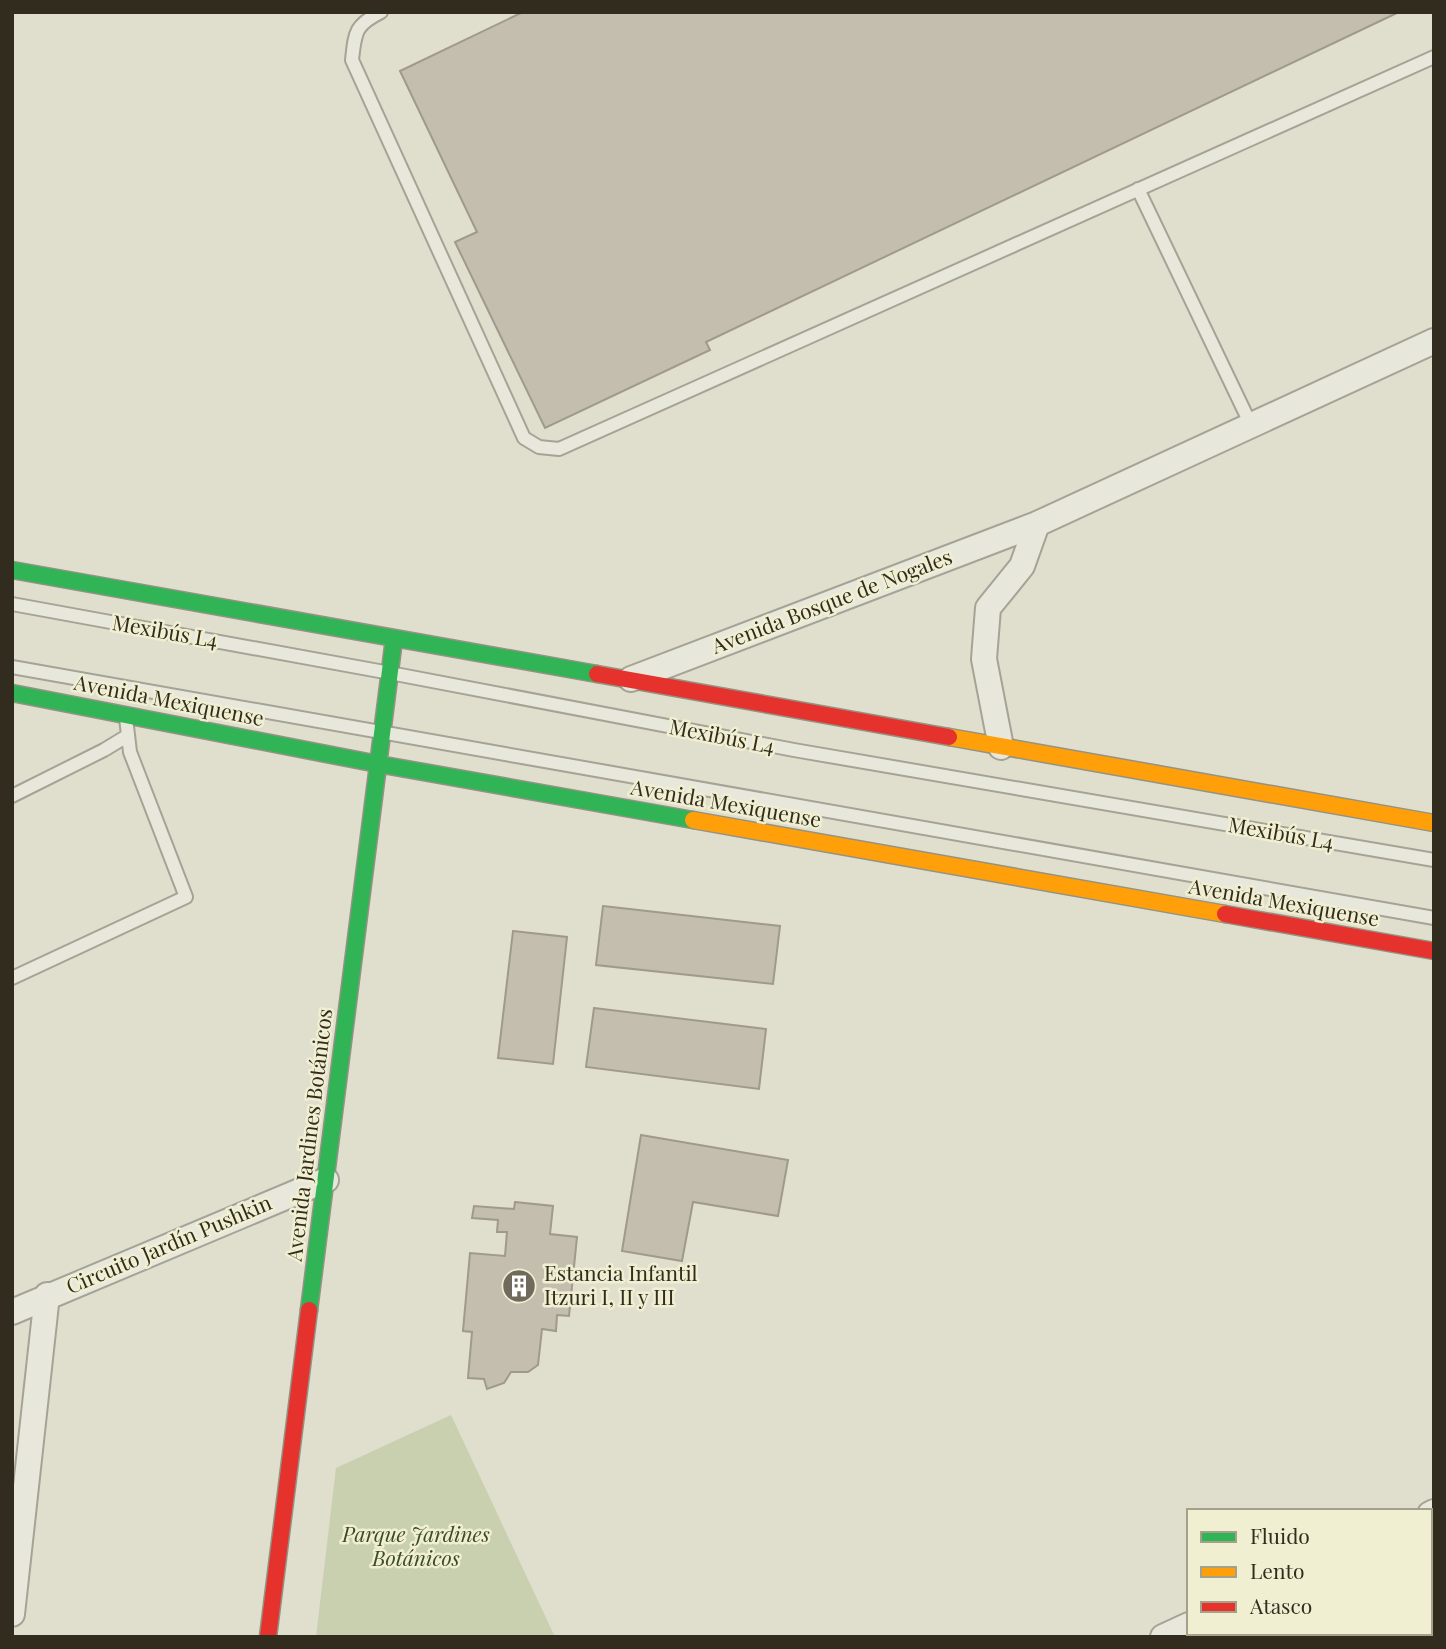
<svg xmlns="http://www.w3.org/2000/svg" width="1446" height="1649" font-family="'Playfair Display',serif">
	<rect width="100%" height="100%" fill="#e0decc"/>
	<path fill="#c8d0b0" d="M 451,1415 L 555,1637 L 316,1637 L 336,1468 Z"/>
	<path fill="#c3bead" stroke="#9f9a8c" stroke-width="2" d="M 523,12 L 1399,12 L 706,342 L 710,350 L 545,428 L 455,242 L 477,232 L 400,71 Z
		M 603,906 L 780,926 L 773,984 L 596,965 Z
		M 513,931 L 567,937 L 553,1064 L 498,1058 Z
		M 594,1008 L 766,1029 L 759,1089 L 586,1067 Z
		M 641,1135 L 788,1160 L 778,1216 L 693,1202 L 682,1261 L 622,1251 Z
		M 515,1202 L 553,1206 L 550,1234 L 577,1237 L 569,1316 L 557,1315 L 556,1331 L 542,1329 L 538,1365 L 528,1372 L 511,1372 L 504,1383 L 487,1389 L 484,1379 L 468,1378 L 472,1332 L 463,1331 L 470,1253 L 505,1256 L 507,1232 L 497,1232 L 498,1220 L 472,1218 L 474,1206 L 514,1209 Z"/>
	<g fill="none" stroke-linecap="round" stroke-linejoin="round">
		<g stroke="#a5a395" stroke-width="16">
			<path id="lane" d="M 381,12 C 355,25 355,32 352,60 L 524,438 L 539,447 L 559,449 L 1434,57
				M 1138,189 L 1251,425
				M 12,604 L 390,673 L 794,750 L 1434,860
				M 12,667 L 1434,918
				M 12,796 L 104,750 L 127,736
				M 12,978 L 186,897 L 130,752 L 126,718"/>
		</g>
		<g stroke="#a5a395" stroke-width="28">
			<path id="street" d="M 631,679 L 1037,524 L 1434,341
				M 1001,747 L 984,659 L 988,608 L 1022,566 L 1037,524
				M 12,1312 L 326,1180
				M 1430,1514 L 1434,1512
				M 12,1614 L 47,1295
				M 1409,1633 L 1411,1637
				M 1163,1637 L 1189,1625"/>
		</g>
		<g stroke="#949285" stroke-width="19">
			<path id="fast" d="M 12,570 L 597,674
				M 12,693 L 378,764 L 693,820
				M 309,1310 L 394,639"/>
		</g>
		<g stroke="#949285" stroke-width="19">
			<path id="slow" d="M 949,737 L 1434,823
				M 693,820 L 1225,914"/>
		</g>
		<g stroke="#949285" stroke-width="19">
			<path id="jam" d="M 597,674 L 949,737
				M 1225,914 L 1434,951
				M 268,1637 L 309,1310"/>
		</g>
		<use href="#lane" stroke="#e8e7dc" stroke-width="12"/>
		<use href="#street" stroke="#e8e7dc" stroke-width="24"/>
		<use href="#fast" stroke="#30b455" stroke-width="16"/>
		<use href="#slow" stroke="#ff9f0a" stroke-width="16"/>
		<use href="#jam" stroke="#e5322d" stroke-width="16"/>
	</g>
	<defs>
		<g id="building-disc" transform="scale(1.75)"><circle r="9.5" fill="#6f6a5c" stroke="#f0efd2"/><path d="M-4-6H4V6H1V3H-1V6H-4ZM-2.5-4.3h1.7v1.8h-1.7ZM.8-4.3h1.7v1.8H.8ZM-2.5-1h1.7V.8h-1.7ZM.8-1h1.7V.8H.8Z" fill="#fff"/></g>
	</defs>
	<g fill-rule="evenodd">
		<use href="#building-disc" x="519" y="1286"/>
	</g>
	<g text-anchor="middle" stroke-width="5" stroke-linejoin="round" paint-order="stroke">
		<g font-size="21" fill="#322c1f" stroke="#f0efd2">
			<text transform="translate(832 602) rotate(-21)" y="7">Avenida Bosque de Nogales</text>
			<text transform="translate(165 632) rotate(10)" y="7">Mexibús L4</text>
			<text transform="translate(169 701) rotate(11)" y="7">Avenida Mexiquense</text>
			<text transform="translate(722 737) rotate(11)" y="7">Mexibús L4</text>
			<text transform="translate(726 804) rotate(10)" y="7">Avenida Mexiquense</text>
			<text transform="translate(1281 834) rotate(10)" y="7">Mexibús L4</text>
			<text transform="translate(1284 903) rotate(10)" y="7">Avenida Mexiquense</text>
			<text transform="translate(310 1135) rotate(-83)" y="7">Avenida Jardines Botánicos</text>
			<text transform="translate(169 1245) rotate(-23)" y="7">Circuito Jardín Pushkin</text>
		</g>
		<g font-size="21" fill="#322c1f" stroke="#f0efd2" text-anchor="start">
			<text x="544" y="1281">Estancia Infantil<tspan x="544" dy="24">Itzuri I, II y III</tspan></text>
		</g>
		<g font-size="21" font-style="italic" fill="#3a4b28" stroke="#f0efd2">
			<text x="416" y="1542">Parque Jardines<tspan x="416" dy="24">Botánicos</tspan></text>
		</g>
	</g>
	<rect width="1446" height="1649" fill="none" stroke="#322c1f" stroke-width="28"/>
	<rect x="1187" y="1509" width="245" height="126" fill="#f0efd2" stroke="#a4a18a" stroke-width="2"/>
	<rect x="1201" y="1532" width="35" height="10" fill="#30b455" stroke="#a4a18a" stroke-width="2"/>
	<text x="1250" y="1544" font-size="21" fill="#322c1f">Fluido</text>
	<rect x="1201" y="1567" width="35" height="10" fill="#ff9f0a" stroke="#a4a18a" stroke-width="2"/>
	<text x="1250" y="1579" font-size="21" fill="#322c1f">Lento</text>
	<rect x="1201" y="1602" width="35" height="10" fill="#e5322d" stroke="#a4a18a" stroke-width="2"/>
	<text x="1250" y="1614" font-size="21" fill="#322c1f">Atasco</text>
</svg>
